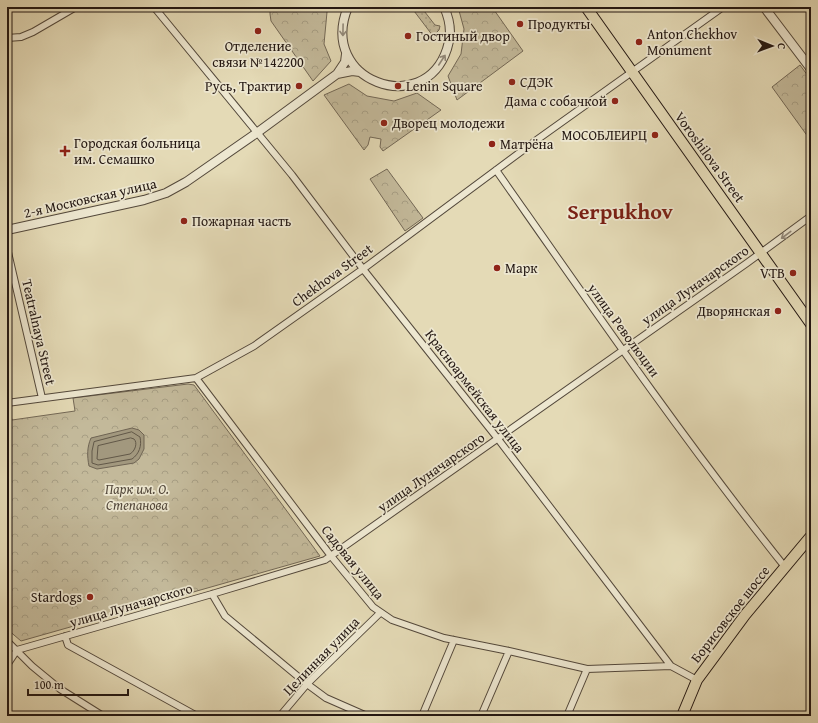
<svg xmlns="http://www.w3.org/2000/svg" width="818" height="723" font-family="'Gentium Book Plus',serif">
	<defs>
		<pattern id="grass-dots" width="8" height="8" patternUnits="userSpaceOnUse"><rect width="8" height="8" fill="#c3b99a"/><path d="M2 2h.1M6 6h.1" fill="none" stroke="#a79e84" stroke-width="1.8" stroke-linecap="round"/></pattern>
		<pattern id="forest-crowns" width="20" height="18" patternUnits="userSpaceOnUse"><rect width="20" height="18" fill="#c3b99a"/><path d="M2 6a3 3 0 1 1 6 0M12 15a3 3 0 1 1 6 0" fill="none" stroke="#a79e84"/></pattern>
	</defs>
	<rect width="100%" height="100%" fill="#e4dab6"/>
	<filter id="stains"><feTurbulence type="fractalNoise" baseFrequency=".005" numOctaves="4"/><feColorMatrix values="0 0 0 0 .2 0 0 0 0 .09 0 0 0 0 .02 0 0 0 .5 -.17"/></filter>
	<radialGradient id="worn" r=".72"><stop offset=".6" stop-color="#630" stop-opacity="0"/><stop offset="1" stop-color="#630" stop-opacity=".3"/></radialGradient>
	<path fill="url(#grass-dots)" stroke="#736856" d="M 411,7 L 421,7 L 435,25 L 440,26 L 439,30 L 433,36 Z"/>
	<path fill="url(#forest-crowns)" stroke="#736856" d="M 270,7 L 331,7 L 327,12 L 324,44 L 331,61 L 313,81 L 271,21 L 270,14 Z
		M 458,7 L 492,7 L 523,51 L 457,100 L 448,76 L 461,54 L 464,29 Z
		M 800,65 L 811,80 L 811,141 L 772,87 Z
		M 349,84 L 367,96 L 394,101 L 417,93 L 441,110 L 383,151 L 380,147 L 381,139 L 370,137 L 368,145 L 364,150 L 324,95 Z
		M 387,169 L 423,218 L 405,231 L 370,179 Z
		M 188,384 L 194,385 L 320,556 L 21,641 L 7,629 L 7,409 L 9,408 L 12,420 L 75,411 L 73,398 Z"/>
	<path fill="#a2987e" stroke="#6f6453" d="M 132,428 L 139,430 L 144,435 L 144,449 L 139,459 L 134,463 L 97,469 L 89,466 C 87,456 87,447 91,438 Z"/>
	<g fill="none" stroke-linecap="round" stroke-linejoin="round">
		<path stroke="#625848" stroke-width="1" d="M 132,432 L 140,437 C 142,446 139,454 132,459 L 98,465 L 92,463 L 92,451 L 94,442 Z
			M 131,438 L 134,439 C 138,443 135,451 130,454 L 99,460 L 97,459 L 98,446 Z"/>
		<g stroke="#53483b" stroke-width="8">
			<path id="minor" d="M 154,7 L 292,175 L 363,269 L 498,439 L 671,666
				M 7,38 L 21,37 L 33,32 L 76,7
				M 496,170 C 590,304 683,439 785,567
				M 7,248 L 42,398
				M 196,378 L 331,556 L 373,607 L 392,620 L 444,638 L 509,651 L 587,669 L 671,666 L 697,680
				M 7,403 L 196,378 L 254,346 L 363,269 L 538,139 L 723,7
				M 212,594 L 225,616 L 307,684 L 326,698 L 367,716
				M 65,636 L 68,645 L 197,716
				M 7,641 L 32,666 L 60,689 L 103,716
				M 7,665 L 17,650 L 212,594 L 325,560 L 747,263 L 811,216
				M 280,716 L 307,684 L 380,613
				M 422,716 L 454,640
				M 481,716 L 509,651
				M 567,716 L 587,669"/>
		</g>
		<g stroke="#53483b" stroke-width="10">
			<path id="tertiary" d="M 348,7 C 317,81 424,119 447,49 C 452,35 450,20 444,7
				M 764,7 L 811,69
				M 337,74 L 352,71 L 360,72
				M 7,230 L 144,200 L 166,193 L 186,182 L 258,132 L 337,74 L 345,62 L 346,54"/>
		</g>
		<g stroke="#231712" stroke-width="12">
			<path id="primary" d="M 586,7 L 811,324
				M 682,716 L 697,680 L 745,615 L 811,536"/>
		</g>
		<use href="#minor" stroke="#ede7d0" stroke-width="6"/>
		<use href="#tertiary" stroke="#ede7d0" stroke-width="8"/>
		<use href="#primary" stroke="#e4dab6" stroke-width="10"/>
	</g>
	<defs><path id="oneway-shaft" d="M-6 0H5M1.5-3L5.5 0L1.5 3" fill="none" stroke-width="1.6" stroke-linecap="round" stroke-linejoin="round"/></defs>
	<g stroke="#92897a">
		<use href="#oneway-shaft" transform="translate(343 30) rotate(91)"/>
		<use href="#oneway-shaft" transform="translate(442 60) rotate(-57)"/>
		<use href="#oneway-shaft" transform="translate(786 235) rotate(143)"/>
	</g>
	<g fill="#8f2418" stroke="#ede7d0" stroke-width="1.5">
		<circle cx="520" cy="24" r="4"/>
		<circle cx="258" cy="31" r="4"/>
		<circle cx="408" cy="36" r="4"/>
		<circle cx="639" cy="42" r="4"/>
		<circle cx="512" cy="82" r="4"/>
		<circle cx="299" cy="86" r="4"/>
		<circle cx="398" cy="86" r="4"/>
		<circle cx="615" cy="101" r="4"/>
		<circle cx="384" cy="123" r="4"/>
		<circle cx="655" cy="135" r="4"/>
		<circle cx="492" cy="144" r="4"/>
		<path d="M63 145h4v4h4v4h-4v4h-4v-4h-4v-4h4z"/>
		<circle cx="184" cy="221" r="4"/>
		<circle cx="497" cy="268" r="4"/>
		<circle cx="793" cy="273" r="4"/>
		<circle cx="778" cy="311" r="4"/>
		<circle cx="90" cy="597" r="4"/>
	</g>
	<g text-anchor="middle" stroke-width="3.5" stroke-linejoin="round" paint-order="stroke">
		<g font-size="14" fill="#231712" stroke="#ede7d0" text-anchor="start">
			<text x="528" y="29">Продукты</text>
			<text x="647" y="39">Anton Chekhov<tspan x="647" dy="16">Monument</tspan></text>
			<text x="416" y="41">Гостиный двор</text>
			<text x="258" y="51" text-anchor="middle">Отделение<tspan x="258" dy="16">связи №142200</tspan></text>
			<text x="520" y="87">СДЭК</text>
			<text x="291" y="91" text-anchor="end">Русь, Трактир</text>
			<text x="406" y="91">Lenin Square</text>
			<text x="607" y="106" text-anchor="end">Дама с собачкой</text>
			<text x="392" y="128">Дворец молодежи</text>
			<text x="647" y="140" text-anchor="end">МОСОБЛЕИРЦ</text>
			<text x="74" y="148">Городская больница<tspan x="74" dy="16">им. Семашко</tspan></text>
			<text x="500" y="149">Матрёнa</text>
			<text x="192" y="226">Пожарная часть</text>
			<text x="505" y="273">Марк</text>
			<text x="785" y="278" text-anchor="end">VTB</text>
			<text x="770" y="316" text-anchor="end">Дворянская</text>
			<text x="82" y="602" text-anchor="end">Stardogs</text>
		</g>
		<g font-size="14" fill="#231712" stroke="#ede7d0">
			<text transform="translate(710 157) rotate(54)" y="5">Voroshilova Street</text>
			<text transform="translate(90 198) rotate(-13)" y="5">2-я Московская улица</text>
			<text transform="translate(332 275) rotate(-36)" y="5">Chekhova Street</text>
			<text transform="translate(695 285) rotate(-35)" y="5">улица Луначарского</text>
			<text transform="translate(624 330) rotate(54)" y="5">улица Революции</text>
			<text transform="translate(39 332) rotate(77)" y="5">Teatralnaya Street</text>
			<text transform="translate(475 391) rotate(52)" y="5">Красноармейская улица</text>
			<text transform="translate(431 472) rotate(-35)" y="5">улица Луначарского</text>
			<text transform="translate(353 562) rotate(51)" y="5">Садовая улица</text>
			<text transform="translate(131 605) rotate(-16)" y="5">улица Луначарского</text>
			<text transform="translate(730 614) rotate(-52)" y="5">Борисовское шоссе</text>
			<text transform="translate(321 656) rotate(-46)" y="5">Целинная улица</text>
		</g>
		<g font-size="14" font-style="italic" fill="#53483b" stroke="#ede7d0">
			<text x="137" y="494">Парк им. О.<tspan x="137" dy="16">Степанова</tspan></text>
		</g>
		<g font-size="22" font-weight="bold" fill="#7a1f14" stroke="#ede7d0">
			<text x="620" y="219">Serpukhov</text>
		</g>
	</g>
	<rect width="818" height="723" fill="none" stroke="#e4dab6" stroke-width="24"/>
	<rect x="8" y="8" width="802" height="707" fill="none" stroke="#231712" stroke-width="2"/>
	<rect x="12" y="12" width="794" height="699" fill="none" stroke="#231712"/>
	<g transform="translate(772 46) rotate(91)" stroke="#ede7d0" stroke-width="3" paint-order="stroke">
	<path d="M0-3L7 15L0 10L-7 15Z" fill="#231712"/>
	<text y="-6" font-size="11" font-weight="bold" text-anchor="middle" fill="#231712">С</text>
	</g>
	<path d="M28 689v6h100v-6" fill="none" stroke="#231712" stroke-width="2"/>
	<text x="34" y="689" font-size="12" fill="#231712" stroke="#ede7d0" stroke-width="3" paint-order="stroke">100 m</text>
	<rect width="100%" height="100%" filter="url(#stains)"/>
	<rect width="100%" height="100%" fill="url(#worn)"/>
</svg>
